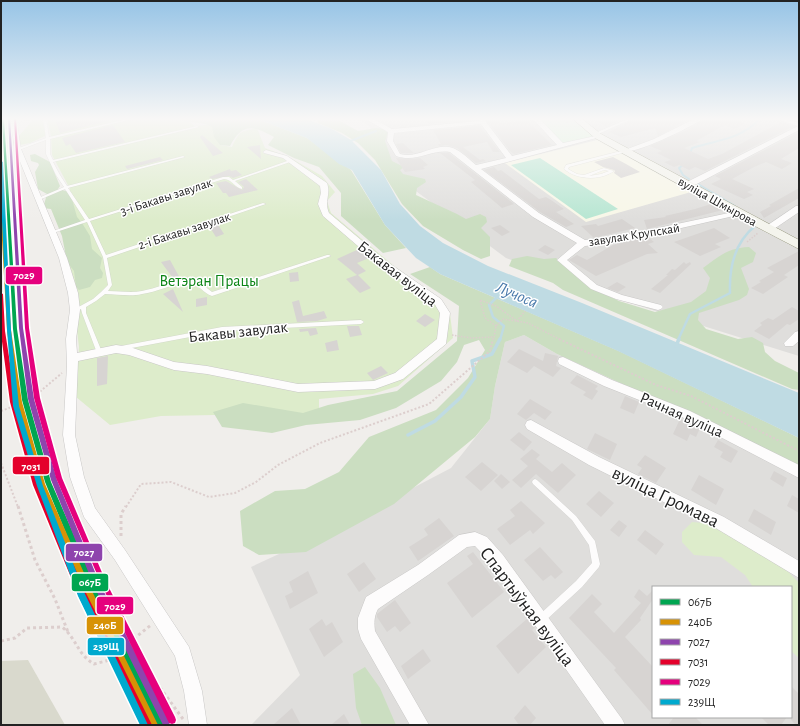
<svg xmlns="http://www.w3.org/2000/svg" width="800" height="726" font-family="'Alegreya Sans',sans-serif">
	<rect width="100%" height="100%" fill="#f0eeeb"/>
	<path fill="#dfdedc" fill-rule="evenodd" d="M 357,118 L 799,118 L 799,356 L 630,303 L 506,258 L 397,177 L 370,127 Z
		M 524,335 L 557,354 L 727,432 L 799,471 L 799,725 L 251,725 L 300,675 L 251,567 L 346,523 L 451,468 L 490,419 L 495,386 L 505,342 ZM 653,587 L 791,587 L 791,717 L 653,717 Z"/>
	<path fill="#f8f7e8" d="M 597,140 L 691,192 L 586,222 L 505,163 Z"/>
	<path fill="#d9d9cd" d="M 28,660 L 65,725 L 1,725 L 1,661 Z"/>
	<path fill="#ddeccb" d="M 47,118 L 183,118 L 195,126 L 213,124 L 220,145 L 232,147 C 239,131 241,131 257,128 L 265,148 L 289,157 L 322,176 L 335,192 L 327,201 L 331,213 L 394,266 L 442,301 L 450,314 L 453,338 L 398,386 L 373,394 L 319,399 L 319,413 L 161,416 L 110,425 L 76,397 L 79,347 L 66,243 L 70,189 L 52,155 L 51,136 Z
		M 38,119 L 42,119 L 45,132 L 45,136 L 30,143 L 20,145 L 18,137 L 32,121 Z
		M 692,522 L 714,524 L 778,561 L 799,583 L 799,658 L 791,651 L 791,587 L 753,587 L 745,575 L 721,557 L 694,555 L 682,542 L 682,532 Z"/>
	<path fill="#cbdec1" d="M 180,118 L 255,118 L 307,138 L 351,170 L 385,225 L 406,248 L 383,253 L 341,216 L 341,193 L 319,167 L 294,158 L 268,145 L 274,137 C 253,125 242,123 230,146 L 220,145 L 214,137 L 212,127 C 202,121 191,123 180,120 Z
		M 317,120 L 340,121 L 358,131 L 376,128 L 384,129 L 388,133 L 385,141 L 392,161 L 404,167 L 400,170 L 403,174 L 425,179 L 426,182 L 417,188 L 416,195 L 457,214 L 466,219 L 480,214 L 486,217 L 487,222 L 481,228 L 490,237 L 490,256 L 481,259 L 463,250 L 423,226 L 402,204 L 375,160 L 358,143 L 342,133 L 318,123 Z
		M 35,154 L 50,162 L 60,186 L 58,189 L 70,192 L 77,217 L 82,223 L 90,236 L 92,249 L 102,258 L 100,268 L 103,273 L 102,278 L 95,280 L 90,287 L 79,290 L 76,287 L 74,271 L 67,262 L 62,236 L 51,209 L 43,208 L 47,194 L 38,189 L 35,172 L 39,165 L 38,163 L 31,161 L 30,155 Z
		M 749,247 L 756,253 L 753,262 L 741,268 L 749,289 L 747,295 L 739,300 L 699,313 L 698,320 L 706,329 L 738,339 L 752,337 L 763,343 L 765,352 L 775,361 L 799,373 L 799,390 L 792,389 L 563,290 L 553,283 L 509,266 L 512,259 L 527,256 L 544,259 L 556,258 L 591,287 L 619,301 L 655,312 L 691,302 L 706,291 L 710,278 L 703,268 C 719,256 728,248 749,247 Z
		M 430,267 L 440,274 L 621,352 L 799,438 L 799,471 L 727,432 L 557,354 L 524,335 L 505,342 L 495,386 L 490,419 L 475,437 L 394,504 L 306,552 L 259,555 L 243,546 L 240,511 L 275,491 L 305,489 L 339,472 L 369,437 L 436,410 L 468,378 L 485,350 L 479,340 L 464,345 L 457,362 L 441,381 L 396,408 L 360,420 L 306,425 L 272,433 L 222,427 L 213,412 L 243,403 L 303,413 L 328,405 L 397,391 L 457,341 L 459,306 L 410,274 Z
		M 365,667 L 380,688 L 396,725 L 362,725 L 356,708 L 353,674 Z"/>
	<path fill="#daf5da" d="M 536,118 L 572,118 L 595,137 L 562,144 Z"/>
	<path fill="#b7e6d2" d="M 540,158 L 618,209 L 586,219 L 511,165 Z"/>
	<path fill="#bfdbe3" d="M 255,118 L 304,118 L 332,129 L 351,140 L 381,170 L 400,204 L 420,226 L 443,243 L 488,266 L 582,303 L 799,393 L 799,438 L 618,351 L 440,274 L 416,258 L 385,225 L 352,170 L 339,164 L 307,138 Z"/>
	<g fill="none" stroke-linecap="round" stroke-linejoin="round">
		<path stroke="#bfdbe3" stroke-width="2" d="M 348,142 L 376,131
			M 690,154 L 692,148 C 720,139 737,141 760,119 L 759,118
			M 683,165 L 679,168 L 683,175 L 689,179
			M 698,184 L 735,206"/>
		<path stroke="#bfdbe3" stroke-width="2.5" d="M 498,296 L 489,305 L 493,317 L 504,326 L 500,340
			M 678,340 L 690,314 L 730,293 C 729,267 734,243 755,226"/>
		<path stroke="#bfdbe3" stroke-width="3.5" d="M 676,346 L 679,339
			M 408,435 L 435,421 L 461,397 L 475,377 L 472,361 L 492,354 L 500,339"/>
	</g>
	<path fill="#d7d4d2" d="M 72,118 L 107,118 L 109,121 L 60,133 L 56,122 Z
		M 437,118 L 476,118 L 476,120 L 429,124 L 426,120 Z
		M 485,118 L 495,118 L 500,123 L 528,121 L 552,145 L 514,154 L 510,151 Z
		M 592,118 L 625,118 L 606,127 Z
		M 635,118 L 692,118 L 658,136 L 655,128 L 621,137 L 609,132 Z
		M 705,118 L 738,118 L 735,120 L 745,124 L 734,129 L 725,125 L 696,141 L 700,142 L 684,148 L 708,159 L 722,154 L 781,122 L 794,126 L 705,171 L 695,167 L 689,170 L 679,165 L 674,167 L 664,162 L 671,160 L 657,153 L 662,151 L 650,146 L 689,129 Z
		M 113,125 L 125,142 L 76,153 L 70,144 L 66,146 L 62,138 Z
		M 480,126 L 500,152 L 493,152 L 487,142 L 463,147 L 480,160 L 483,159 L 486,161 L 476,163 L 457,148 L 447,145 L 439,146 L 438,144 L 441,144 L 433,130 Z
		M 799,132 L 799,148 L 781,159 L 792,163 L 782,169 L 766,162 L 754,167 L 732,179 L 754,189 L 747,192 L 753,195 L 744,199 L 711,184 L 721,179 L 715,176 Z
		M 202,135 L 223,153 L 213,156 L 200,137 Z
		M 403,143 L 406,146 L 414,153 L 401,153 L 396,144 Z
		M 260,145 L 261,159 L 247,147 Z
		M 440,153 L 449,153 L 514,204 L 502,208 L 471,182 L 475,180 Z
		M 160,157 L 163,160 L 127,169 L 125,166 Z
		M 613,157 L 626,164 L 640,172 L 621,178 L 614,173 L 615,171 L 614,170 L 603,167 L 594,162 Z
		M 396,158 L 411,159 L 420,158 L 428,165 L 423,167 L 425,169 L 405,172 Z
		M 494,167 L 498,171 L 501,170 L 539,199 L 546,197 L 551,200 L 564,209 L 556,212 L 574,224 L 566,227 L 540,212 L 484,170 Z
		M 230,169 L 231,171 L 236,170 L 242,175 L 233,178 L 229,176 L 212,179 L 209,177 Z
		M 246,179 L 258,190 L 229,197 L 226,193 L 223,193 L 216,183 L 226,181 L 242,190 L 244,187 L 238,182 Z
		M 799,188 L 799,198 L 764,218 L 760,212 L 771,206 L 769,205 Z
		M 711,204 L 723,210 L 647,229 L 644,220 L 666,217 L 665,216 L 695,209 Z
		M 622,219 L 635,228 L 594,238 L 581,226 L 596,224 L 598,226 Z
		M 217,223 L 224,234 L 216,237 L 209,226 Z
		M 500,225 L 510,232 L 502,236 L 491,228 Z
		M 714,228 L 730,238 L 715,244 L 721,247 L 700,256 L 674,242 Z
		M 648,237 L 654,242 L 648,244 L 658,253 L 647,254 L 596,276 L 569,260 L 577,255 L 587,260 L 613,245 Z
		M 545,245 L 555,250 L 548,255 L 538,250 Z
		M 359,249 L 369,258 L 357,263 L 366,271 L 358,275 L 371,288 L 360,293 L 346,279 L 357,275 L 337,259 Z
		M 799,251 L 799,265 L 784,275 L 788,277 L 763,294 L 751,288 L 761,282 L 759,281 L 774,272 L 767,268 Z
		M 170,260 L 181,280 L 175,281 L 161,262 Z
		M 684,262 L 686,264 L 690,262 L 691,264 L 660,293 L 651,289 L 668,275 L 666,275 L 672,269 L 675,270 Z
		M 298,272 L 299,281 L 290,282 L 289,273 Z
		M 617,282 L 626,287 L 618,292 L 607,288 Z
		M 173,289 L 183,312 L 163,294 Z
		M 207,297 L 207,305 L 196,307 L 196,299 Z
		M 299,300 L 303,316 L 324,311 L 327,318 L 317,321 L 297,322 L 292,302 Z
		M 792,307 L 799,311 L 799,319 L 790,325 L 787,324 L 769,339 L 754,331 L 762,325 L 760,323 L 768,318 L 773,320 Z
		M 425,314 L 435,320 L 425,327 L 416,321 Z
		M 347,326 L 359,326 L 362,335 L 350,337 Z
		M 316,328 L 318,334 L 310,336 L 308,331 L 300,332 L 299,329 Z
		M 337,340 L 339,350 L 327,352 L 325,343 Z
		M 519,349 L 543,361 L 545,353 L 558,356 L 556,366 L 561,368 L 553,377 L 534,366 L 527,373 L 507,362 Z
		M 108,356 L 107,384 L 97,386 L 97,358 Z
		M 381,366 L 388,373 L 373,380 L 367,373 Z
		M 577,375 L 598,386 L 595,389 L 598,391 L 592,400 L 583,395 L 586,392 L 570,383 Z
		M 625,396 L 639,402 L 634,414 L 620,408 Z
		M 530,399 L 552,412 L 545,420 L 534,413 L 526,420 L 517,414 Z
		M 680,419 L 700,428 L 696,437 L 690,434 L 687,441 L 673,434 Z
		M 519,432 L 532,442 L 524,451 L 510,440 Z
		M 595,433 L 617,444 L 610,460 L 587,449 Z
		M 718,440 L 738,451 L 731,463 L 720,457 L 723,452 L 714,447 Z
		M 532,449 L 540,455 L 536,459 L 552,472 L 562,463 L 576,475 L 558,493 L 536,474 L 521,488 L 512,480 L 528,466 L 520,459 Z
		M 645,455 L 666,468 L 656,483 L 638,474 L 642,468 L 637,465 Z
		M 482,462 L 498,475 L 481,491 L 465,477 Z
		M 774,471 L 787,478 L 783,487 L 770,479 Z
		M 501,474 L 510,482 L 502,489 L 494,481 Z
		M 699,475 L 724,489 L 716,505 L 691,490 Z
		M 599,491 L 614,503 L 601,517 L 586,504 Z
		M 792,495 L 799,499 L 799,513 L 787,506 Z
		M 521,501 L 545,523 L 533,534 L 530,530 L 510,545 L 497,529 L 515,516 L 510,510 Z
		M 754,509 L 776,522 L 771,535 L 748,521 Z
		M 439,518 L 454,536 L 418,561 L 409,547 L 428,535 L 424,529 Z
		M 619,520 L 627,526 L 619,537 L 610,530 Z
		M 645,530 L 664,544 L 656,555 L 637,540 Z
		M 540,547 L 563,572 L 555,579 L 551,575 L 543,581 L 524,560 Z
		M 473,552 L 504,592 L 472,618 L 447,583 L 473,564 L 467,556 Z
		M 364,562 L 376,579 L 359,592 L 347,574 Z
		M 308,571 L 318,593 L 290,609 L 285,596 L 293,592 L 289,582 Z
		M 639,589 L 647,596 L 653,590 L 653,599 L 640,618 L 641,620 L 625,637 L 653,667 L 653,715 L 614,670 L 616,668 L 569,618 L 592,594 L 602,604 L 594,612 L 614,633 L 641,603 L 634,597 Z
		M 395,600 L 411,623 L 400,632 L 395,626 L 387,632 L 377,617 L 377,614 Z
		M 528,618 L 535,627 L 532,630 L 546,647 L 518,674 L 496,646 Z
		M 322,619 L 326,626 L 332,622 L 343,642 L 324,657 L 309,629 Z
		M 423,649 L 431,661 L 408,679 L 401,666 Z
		M 791,686 L 799,694 L 799,725 L 796,725 L 791,720 Z
		M 525,705 L 536,718 L 530,725 L 519,725 L 514,718 Z
		M 292,708 L 301,725 L 273,725 Z
		M 344,714 L 350,725 L 331,725 Z
		M 674,717 L 695,717 L 703,725 L 668,725 Z
		M 761,717 L 787,717 L 781,725 L 769,725 Z"/>
	<g fill="none" stroke-linecap="round" stroke-linejoin="round">
		<g stroke="#c9c8c7" stroke-width="0.5">
			<path id="lane" d="M 28,118 L 35,118 L 14,123 L 12,122 Z
				M 43,118 L 46,118 L 49,137 L 131,118 L 137,118 L 50,139 L 50,154 L 53,160 L 197,126 L 199,127 L 53,162 L 60,175 L 67,186 L 183,156 L 185,157 L 68,188 L 89,219 L 223,177 L 229,177 L 233,180 L 290,160 L 293,161 L 235,181 L 242,187 L 242,189 C 235,188 232,179 224,179 L 90,221 L 106,255 L 263,203 L 266,204 L 107,258 L 112,285 L 108,291 C 119,291 131,293 142,291 C 160,288 185,274 203,285 C 206,287 209,290 212,292 L 327,255 L 329,255 L 331,256 L 212,296 C 203,293 200,285 191,284 C 174,282 158,292 142,294 C 130,297 117,294 105,294 L 96,301 L 86,307 L 86,313 L 102,352 L 101,353 L 97,353 L 82,313 L 81,309 L 75,312 L 73,310 L 93,299 L 101,292 L 108,285 L 103,257 L 87,222 L 53,233 L 51,233 L 50,232 L 85,220 L 65,189 L 39,200 L 36,199 L 64,187 L 56,175 L 46,154 L 46,140 L 19,150 L 16,149 L 46,138 Z
				M 630,118 L 634,118 L 596,135 L 593,134 Z
				M 625,150 L 626,150 L 626,152 L 569,167 L 568,169 L 577,174 L 584,175 L 604,168 L 614,171 C 600,181 577,180 564,169 L 566,165 ZM 604,170 L 609,171 L 601,174 L 589,176 Z
				M 361,320 L 364,322 L 361,324 L 222,331 L 121,350 L 118,348 L 121,346 L 222,327 Z
				M 535,479 L 537,480 L 576,516 L 595,541 L 600,564 L 599,567 L 582,587 L 544,622 L 541,623 L 538,622 L 537,619 L 538,616 L 576,581 L 592,563 L 589,545 L 572,520 L 533,484 L 532,482 L 533,480 Z"/>
		</g>
		<g stroke="#c9c8c7" stroke-width="1">
			<path id="street" d="M 10,118 L 16,118 L 21,149 L 67,258 L 78,293 L 80,310 L 76,339 L 77,353 L 116,345 L 130,347 L 174,362 L 207,366 L 298,384 L 374,381 L 395,373 L 437,339 L 440,313 L 434,303 L 380,265 L 323,216 L 318,204 L 321,193 L 320,186 L 283,158 L 264,153 L 263,152 L 266,150 L 287,156 L 327,183 C 331,194 324,202 329,213 L 386,261 L 441,299 L 450,313 L 446,344 L 403,379 L 375,389 L 298,392 L 207,374 L 174,370 L 129,355 L 116,353 L 78,361 L 75,435 L 84,477 L 95,508 L 125,550 L 189,647 L 202,691 L 207,725 L 189,725 L 184,691 L 175,656 L 115,560 L 84,517 L 70,477 L 63,435 L 67,366 L 66,339 L 70,310 L 68,293 L 59,258 L 15,149 Z
				M 364,118 L 372,118 L 392,129 L 479,121 L 477,118 L 483,118 L 512,156 L 557,145 L 532,118 L 539,118 L 563,143 L 600,135 L 600,137 L 481,169 L 539,213 L 585,240 L 616,237 L 738,211 L 742,213 L 738,215 L 616,243 L 585,246 L 567,260 L 597,285 L 622,295 L 661,305 L 663,307 L 661,309 L 658,310 L 616,299 L 591,289 L 557,260 L 577,243 L 533,217 L 450,152 C 431,149 417,163 396,156 L 387,141 L 388,132 ZM 481,124 L 506,158 L 476,165 C 470,160 461,151 453,148 C 436,142 418,159 400,154 L 393,141 L 394,133 Z
				M 696,118 L 704,118 C 694,126 630,157 622,151 L 654,139 Z
				M 773,118 L 783,118 L 799,123 L 799,130 L 691,187 L 685,187 L 685,183 L 798,126 Z
				M 796,206 L 799,206 L 799,212 L 771,231 L 765,231 L 764,229 L 765,227 Z
				M 799,331 L 799,341 L 793,346 L 785,346 L 784,343 L 795,332 Z
				M 563,357 L 612,380 L 690,411 L 799,465 L 799,478 L 682,417 L 604,386 L 559,364 L 558,361 L 559,358 Z
				M 531,420 L 599,457 L 724,517 L 799,561 L 799,578 L 714,527 L 589,465 L 527,429 L 525,425 L 527,421 Z
				M 475,532 L 487,537 L 503,555 L 622,719 L 625,725 L 605,725 L 493,565 L 475,546 L 467,547 L 428,575 L 378,609 C 374,616 374,623 375,631 L 429,725 L 410,725 L 361,639 L 358,629 L 358,618 L 366,597 L 418,565 L 459,535 Z"/>
		</g>
		<g stroke="#999a82" stroke-width="1">
			<path id="secondary" d="M 572,118 L 581,118 L 601,134 L 799,240 L 799,249 L 734,215 L 595,138 Z"/>
		</g>
		<path stroke="#dccecd" stroke-width="1.5" stroke-dasharray="1.5 1.5" stroke-linecap="butt" d="M 562,118 L 569,123
			M 747,242 L 758,233
			M 496,326 L 485,318 L 480,300 L 496,306 L 517,321 L 525,311
			M 452,335 L 471,338 L 494,337 L 496,326 L 503,319 L 528,323 L 561,340
			M 493,340 L 494,337"/>
		<path stroke="#dccecd" stroke-width="2" stroke-dasharray="2 2" stroke-linecap="butt" d="M 559,339 L 656,385 L 691,396 L 799,451
			M 1,411 L 30,400 L 62,373
			M 1,463 L 18,507
			M 126,507 L 141,484 L 171,482 L 209,497 L 235,493 L 256,482 L 278,465 L 320,443 L 429,404 L 490,351 L 493,339"/>
		<path stroke="#dccecd" stroke-width="3" stroke-dasharray="3 3" stroke-linecap="butt" d="M 18,506 L 35,560 L 55,599 L 68,632
			M 121,536 L 121,514 L 126,506
			M 1,641 L 15,638 L 27,628 L 62,627 C 77,639 77,654 94,664 L 106,661 L 151,625
			M 128,644 L 183,719"/>
		<use href="#lane" fill="#fdfcfc" fill-rule="evenodd"/>
		<use href="#street" fill="#fdfcfc" fill-rule="evenodd"/>
		<use href="#secondary" fill="#f4f4ed" fill-rule="evenodd"/>
		<g stroke="#fff" stroke-width="3">
			<path id="rail-1" d="M 2,118 L 4,118 L 17,329 L 28,400 L 51,482 L 96,586 L 165,725 L 157,725 L 90,592 L 45,482 L 22,400 L 13,329 Z"/>
		</g>
		<g stroke="#fff" stroke-width="3">
			<path id="rail-2" d="M 1,188 L 3,189 L 11,330 L 22,402 L 45,484 L 91,589 L 158,725 L 150,725 L 85,595 L 39,484 L 16,402 L 7,330 L 1,222 Z"/>
		</g>
		<g stroke="#fff" stroke-width="3">
			<path id="rail-3" d="M 8,118 L 10,118 L 23,328 L 34,399 L 57,480 L 100,584 L 169,719 L 170,722 L 169,725 L 163,725 L 94,586 L 51,480 L 28,399 L 19,328 Z"/>
		</g>
		<g stroke="#fff" stroke-width="3">
			<path id="rail-4" d="M 1,293 L 3,294 L 5,331 L 16,402 L 39,485 L 85,591 L 152,725 L 144,725 L 79,597 L 33,485 L 10,402 L 1,334 Z"/>
		</g>
		<g stroke="#fff" stroke-width="3">
			<path id="rail-5" d="M 14,118 L 16,118 L 29,328 L 40,398 L 62,478 L 106,582 L 175,717 L 176,720 L 175,723 L 172,724 L 169,723 L 102,586 L 56,478 L 34,398 L 25,328 Z"/>
		</g>
		<g stroke="#fff" stroke-width="3">
			<path id="rail-6" d="M 1,161 L 3,162 L 11,330 L 19,406 L 43,486 L 85,594 L 148,725 L 140,725 L 78,596 L 37,486 L 13,406 L 7,330 L 1,199 Z"/>
		</g>
		<use href="#rail-1" fill="#00a651" fill-rule="evenodd"/>
		<use href="#rail-2" fill="#d79205" fill-rule="evenodd"/>
		<use href="#rail-3" fill="#8e44ad" fill-rule="evenodd"/>
		<use href="#rail-4" fill="#e4002b" fill-rule="evenodd"/>
		<use href="#rail-5" fill="#e5007d" fill-rule="evenodd"/>
		<use href="#rail-6" fill="#00a9ce" fill-rule="evenodd"/>
	</g>
	<linearGradient id="sky" x2="0" y2="1"><stop stop-color="#97c4e6"/><stop offset="0.54" stop-color="#f8f7f6"/><stop offset="1" stop-color="#f8f7f6" stop-opacity="0"/></linearGradient>
	<rect width="800" height="220" fill="url(#sky)"/>
	<g text-anchor="middle" stroke-width="3" stroke-linejoin="round" paint-order="stroke">
		<g font-size="13" fill="#222" stroke="#fff">
			<text transform="translate(166 196) rotate(-18)" y="5">3-і Бакавы завулак</text>
			<text transform="translate(718 201) rotate(29)" y="5">вуліца Шмырова</text>
			<text transform="translate(184 230) rotate(-18)" y="5">2-і Бакавы завулак</text>
			<text transform="translate(634 234) rotate(-9)" y="5">завулак Крупскай</text>
		</g>
		<g font-size="16" fill="#222" stroke="#fff">
			<text transform="translate(398 273) rotate(38)" y="6">Бакавая вуліца</text>
			<text transform="translate(238 331) rotate(-6)" y="6">Бакавы завулак</text>
			<text transform="translate(682 414) rotate(24)" y="6">Рачная вуліца</text>
		</g>
		<g font-size="16" fill="#0c8416" stroke="#fff">
			<text x="209" y="286">Ветэран Працы</text>
		</g>
		<g font-size="17" font-style="italic" fill="#4a7aab" stroke="#fff">
			<text transform="translate(517 294) rotate(23)" y="6">Лучоса</text>
		</g>
		<g font-size="19" fill="#222" stroke="#fff">
			<text transform="translate(666 496) rotate(26)" y="7">вуліца Громава</text>
			<text transform="translate(528 606) rotate(53)" y="7">Спартыўная вуліца</text>
		</g>
	</g>
	<g stroke="#fff" stroke-width="1.5">
		<rect x="5" y="266" width="38" height="19" rx="4" fill="#e5007d"/>
		<rect x="12" y="456" width="38" height="19" rx="4" fill="#e4002b"/>
		<rect x="65" y="543" width="38" height="19" rx="4" fill="#8e44ad"/>
		<rect x="71" y="573" width="38" height="19" rx="4" fill="#00a651"/>
		<rect x="96" y="596" width="38" height="19" rx="4" fill="#e5007d"/>
		<rect x="86" y="616" width="38" height="19" rx="4" fill="#d79205"/>
		<rect x="87" y="637" width="38" height="19" rx="4" fill="#00a9ce"/>
	</g>
	<g font-size="11" text-anchor="middle" font-weight="bold" fill="#fff">
		<text x="24" y="279">7029</text>
		<text x="31" y="470">7031</text>
		<text x="84" y="556">7027</text>
		<text x="90" y="586">067Б</text>
		<text x="115" y="610">7029</text>
		<text x="105" y="629">240Б</text>
		<text x="106" y="650">239Щ</text>
	</g>
	<rect width="800" height="726" fill="none" stroke="#222222" stroke-width="4"/>
	<rect x="652" y="586" width="140" height="132" fill="#ffffff" stroke="#a7a7a7"/>
	<rect x="660" y="599" width="20" height="6" fill="#00a651" stroke="#a7a7a7"/>
	<text x="688" y="606" font-size="12" fill="#222222">067Б</text>
	<rect x="660" y="619" width="20" height="6" fill="#d79205" stroke="#a7a7a7"/>
	<text x="688" y="626" font-size="12" fill="#222222">240Б</text>
	<rect x="660" y="639" width="20" height="6" fill="#8e44ad" stroke="#a7a7a7"/>
	<text x="688" y="646" font-size="12" fill="#222222">7027</text>
	<rect x="660" y="659" width="20" height="6" fill="#e4002b" stroke="#a7a7a7"/>
	<text x="688" y="666" font-size="12" fill="#222222">7031</text>
	<rect x="660" y="679" width="20" height="6" fill="#e5007d" stroke="#a7a7a7"/>
	<text x="688" y="686" font-size="12" fill="#222222">7029</text>
	<rect x="660" y="699" width="20" height="6" fill="#00a9ce" stroke="#a7a7a7"/>
	<text x="688" y="706" font-size="12" fill="#222222">239Щ</text>
</svg>
